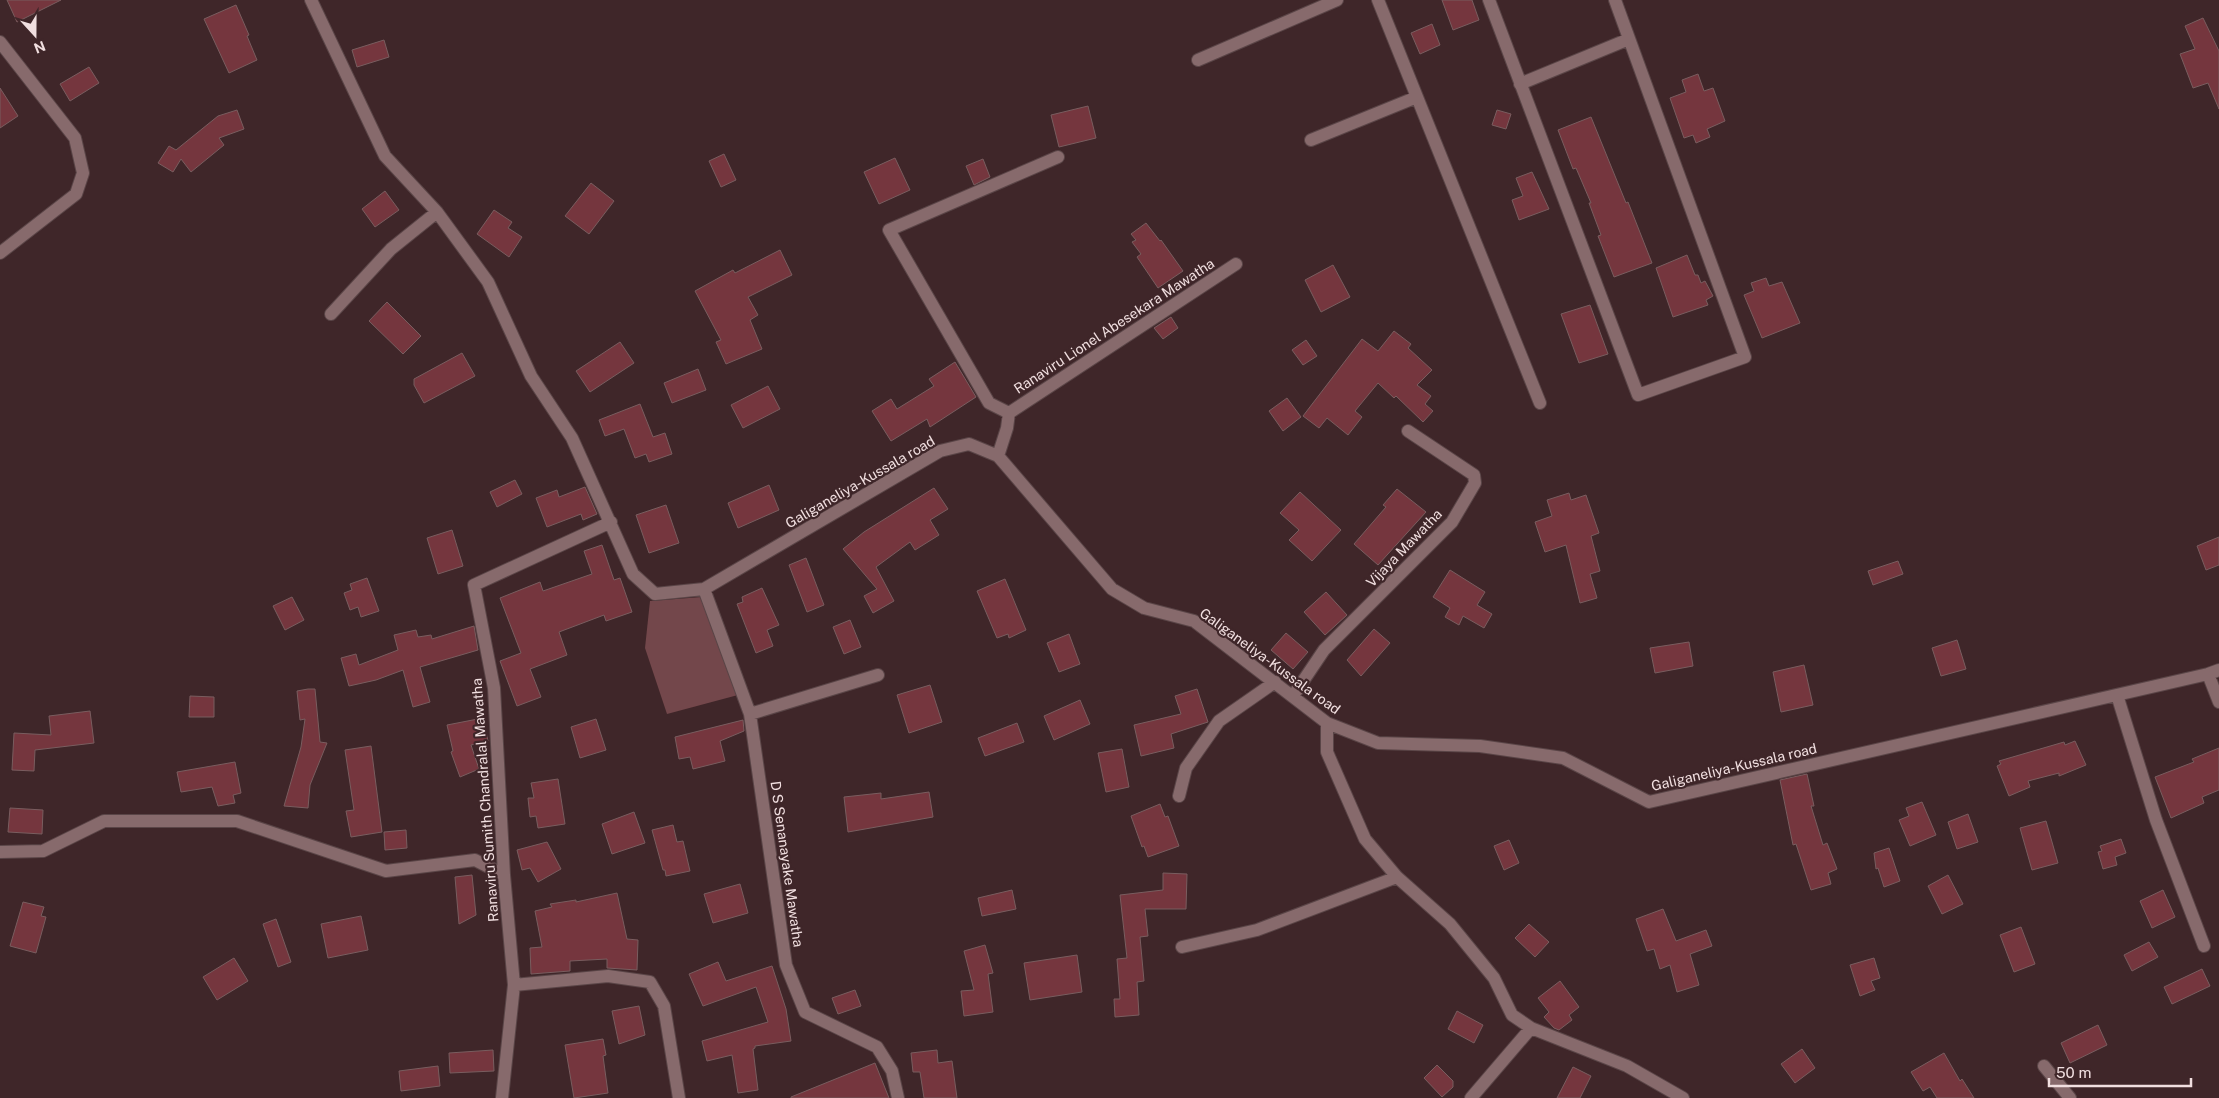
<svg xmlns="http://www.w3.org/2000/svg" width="2219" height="1098" font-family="'Public Sans',sans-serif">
	<rect width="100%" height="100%" fill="#3f2629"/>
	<path fill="#73474b" d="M 702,597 L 738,695 L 667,714 L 645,648 L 650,601 Z"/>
	<path fill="#75363e" stroke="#795d5f" d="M 7,0 L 61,0 L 17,22 Z
		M 1442,0 L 1472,0 L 1479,20 L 1453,30 Z
		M 236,5 L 249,35 L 247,36 L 257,60 L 229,73 L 204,19 Z
		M 2203,18 L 2219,51 L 2219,109 L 2208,83 L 2193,88 L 2180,54 L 2195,49 L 2185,26 Z
		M 1432,24 L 1440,45 L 1420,54 L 1411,33 Z
		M 384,40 L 389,57 L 357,67 L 352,50 Z
		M 89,67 L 99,83 L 70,101 L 60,84 Z
		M 1698,74 L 1704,91 L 1713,88 L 1725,121 L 1707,129 L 1710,137 L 1696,143 L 1693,135 L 1684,138 L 1670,98 L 1686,92 L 1682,80 Z
		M 0,88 L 18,116 L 0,128 Z
		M 1088,106 L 1096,138 L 1059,147 L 1051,115 Z
		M 237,110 L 244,129 L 219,138 L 224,145 L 191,172 L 181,159 L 173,172 L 158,163 L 169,146 L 176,150 L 218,116 Z
		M 1497,110 L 1511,114 L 1506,129 L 1492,125 Z
		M 1591,117 L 1626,203 L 1628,202 L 1652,263 L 1614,277 L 1598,236 L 1601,235 L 1589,203 L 1591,203 L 1576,168 L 1573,169 L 1558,130 Z
		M 724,154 L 736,180 L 721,187 L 709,161 Z
		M 895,158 L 910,190 L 879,204 L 864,172 Z
		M 983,159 L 990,177 L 974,185 L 966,166 Z
		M 1532,172 L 1549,209 L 1519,220 L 1512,200 L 1523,196 L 1516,178 Z
		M 591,183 L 614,201 L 589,234 L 565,216 Z
		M 385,191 L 399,210 L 375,227 L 362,209 Z
		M 494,210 L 512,222 L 508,228 L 522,237 L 509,257 L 477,234 Z
		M 1146,223 L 1160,241 L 1161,240 L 1183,271 L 1158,288 L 1137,257 L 1141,254 L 1132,242 L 1136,240 L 1131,234 Z
		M 780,250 L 792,275 L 748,297 L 758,315 L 750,320 L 762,349 L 726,364 L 716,342 L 721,340 L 695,291 L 733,270 L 735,273 Z
		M 1687,255 L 1695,275 L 1698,275 L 1701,283 L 1705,281 L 1713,296 L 1706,300 L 1708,305 L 1673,317 L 1656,268 Z
		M 1333,265 L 1350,297 L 1321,312 L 1305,280 Z
		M 1766,278 L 1769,286 L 1782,282 L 1800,323 L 1762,338 L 1744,295 L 1754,291 L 1751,283 Z
		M 387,302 L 421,336 L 403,354 L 369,321 Z
		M 1590,305 L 1608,354 L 1579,363 L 1561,314 Z
		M 1171,317 L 1178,328 L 1163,339 L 1154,328 Z
		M 1394,331 L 1411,344 L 1408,348 L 1432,370 L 1417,385 L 1431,396 L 1425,404 L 1433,411 L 1423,422 L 1396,396 L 1394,398 L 1378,383 L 1355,411 L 1362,417 L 1348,435 L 1327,418 L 1319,428 L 1303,416 L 1362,339 L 1378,351 Z
		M 1306,340 L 1317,356 L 1303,365 L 1292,350 Z
		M 620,342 L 634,363 L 590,392 L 576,371 Z
		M 462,353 L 475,376 L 424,403 L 414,385 L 414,379 Z
		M 955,362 L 976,397 L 930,427 L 927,419 L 891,441 L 872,411 L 891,399 L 897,409 L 934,386 L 929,379 Z
		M 698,369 L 706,390 L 672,403 L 664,383 Z
		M 768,386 L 780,409 L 743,428 L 731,405 Z
		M 1287,398 L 1301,417 L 1283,431 L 1269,411 Z
		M 640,404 L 653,437 L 665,433 L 672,454 L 649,462 L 646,454 L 635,458 L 624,429 L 605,436 L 599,420 Z
		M 515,480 L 522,494 L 497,507 L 490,492 Z
		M 769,485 L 779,510 L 738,528 L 728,503 Z
		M 585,487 L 597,514 L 583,520 L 581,514 L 547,527 L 536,498 L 557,490 L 559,497 Z
		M 934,488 L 948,509 L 930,520 L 939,535 L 915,550 L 910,542 L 876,567 L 894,601 L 873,613 L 864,596 L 877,589 L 843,549 L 864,532 Z
		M 1397,489 L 1426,512 L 1378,565 L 1354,544 L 1386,507 L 1383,505 Z
		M 1300,492 L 1341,530 L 1312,561 L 1289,540 L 1299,530 L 1280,513 Z
		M 1569,493 L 1571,500 L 1586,495 L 1599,533 L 1591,536 L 1600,571 L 1590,574 L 1597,598 L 1580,603 L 1566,545 L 1545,552 L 1535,522 L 1552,516 L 1547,500 Z
		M 666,505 L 679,543 L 649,553 L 636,515 Z
		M 452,530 L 463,566 L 438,574 L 427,538 Z
		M 2219,537 L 2219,565 L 2206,570 L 2197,546 Z
		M 602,545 L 614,580 L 620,578 L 632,612 L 606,621 L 604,615 L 559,632 L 567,655 L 530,669 L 541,697 L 517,706 L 500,661 L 521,653 L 500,598 L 540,582 L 543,591 L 592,574 L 584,551 Z
		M 806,558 L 824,605 L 807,612 L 789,565 Z
		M 1898,561 L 1903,574 L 1873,585 L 1868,571 Z
		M 1450,570 L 1485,592 L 1477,605 L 1492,614 L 1484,628 L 1463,616 L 1459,625 L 1445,617 L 1450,608 L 1433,597 Z
		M 367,578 L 379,611 L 361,617 L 358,607 L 350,610 L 344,593 L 352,590 L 350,584 Z
		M 1005,579 L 1026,630 L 1009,638 L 1008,634 L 997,638 L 977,591 Z
		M 762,588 L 779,625 L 767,630 L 773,646 L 756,653 L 737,604 L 743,602 L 742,597 Z
		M 1326,592 L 1347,615 L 1325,635 L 1304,612 Z
		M 292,597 L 304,620 L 285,630 L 273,606 Z
		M 850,620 L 861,647 L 844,654 L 833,627 Z
		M 474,626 L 478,650 L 420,667 L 430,702 L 413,707 L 403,670 L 376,680 L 349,686 L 341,658 L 356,654 L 359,665 L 398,650 L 394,635 L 416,630 L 418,637 L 431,635 L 432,639 Z
		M 1374,629 L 1390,643 L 1361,676 L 1347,660 Z
		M 1286,633 L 1308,652 L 1293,669 L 1271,650 Z
		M 1069,634 L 1080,664 L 1059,672 L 1047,643 Z
		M 1957,640 L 1966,669 L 1941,676 L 1932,648 Z
		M 1689,642 L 1693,666 L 1655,673 L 1650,648 Z
		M 1804,665 L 1813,705 L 1781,712 L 1773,672 Z
		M 930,685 L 942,722 L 909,733 L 897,695 Z
		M 308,689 L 315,689 L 320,742 L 327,743 L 310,785 L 308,808 L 284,806 L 301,747 L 305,719 L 300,720 L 297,691 Z
		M 1197,689 L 1208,722 L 1171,734 L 1174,748 L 1141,756 L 1134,725 L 1181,714 L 1175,696 Z
		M 190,696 L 214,697 L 214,717 L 189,717 Z
		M 1080,700 L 1090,724 L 1054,740 L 1044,716 Z
		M 90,711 L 94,743 L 35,750 L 34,771 L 12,770 L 14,733 L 51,735 L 49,716 Z
		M 483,718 L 488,741 L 471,745 L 479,769 L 460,777 L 451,752 L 453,751 L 447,725 Z
		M 596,719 L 606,750 L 580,758 L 571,727 Z
		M 743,720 L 744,731 L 720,741 L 725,761 L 693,769 L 690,757 L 679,759 L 675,737 Z
		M 1017,723 L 1024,742 L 985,756 L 978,738 Z
		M 2075,741 L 2086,765 L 2059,776 L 2059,773 L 2028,781 L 2030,787 L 2009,796 L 1997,766 L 2001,764 L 1999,761 L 2064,742 L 2065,745 Z
		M 371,746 L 382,832 L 351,837 L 346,811 L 354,810 L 345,750 Z
		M 2219,748 L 2219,790 L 2202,797 L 2204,803 L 2171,818 L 2155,777 L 2194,762 L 2192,759 Z
		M 1122,749 L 1129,787 L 1106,792 L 1098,753 Z
		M 235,762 L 241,793 L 233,795 L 235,803 L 218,806 L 212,787 L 181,792 L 177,772 Z
		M 1807,774 L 1814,806 L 1811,806 L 1823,845 L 1827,843 L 1837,869 L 1828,873 L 1831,884 L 1811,890 L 1796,844 L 1793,845 L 1780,780 Z
		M 558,779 L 565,824 L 538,828 L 536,816 L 530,817 L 528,798 L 534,798 L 531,783 Z
		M 929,792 L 933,817 L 848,832 L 844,797 L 881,793 L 881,799 Z
		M 1922,802 L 1936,835 L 1910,846 L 1899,820 L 1909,816 L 1906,808 Z
		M 1160,804 L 1165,817 L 1168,816 L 1179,846 L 1148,857 L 1144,846 L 1142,847 L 1131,816 Z
		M 10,808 L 43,810 L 42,834 L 8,832 Z
		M 634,812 L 645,843 L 612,854 L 602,824 Z
		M 1968,814 L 1978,842 L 1957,849 L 1948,822 Z
		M 2046,821 L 2058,863 L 2032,870 L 2020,828 Z
		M 673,825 L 677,842 L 683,841 L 690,871 L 666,876 L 665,870 L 663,870 L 652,830 Z
		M 406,830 L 407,848 L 385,850 L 384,832 Z
		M 2121,839 L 2126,853 L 2115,857 L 2117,865 L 2103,869 L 2098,852 L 2102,851 L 2100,846 Z
		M 1509,840 L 1519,863 L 1504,870 L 1494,846 Z
		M 547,842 L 561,869 L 538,882 L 530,868 L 522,870 L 517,850 Z
		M 1889,848 L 1900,881 L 1884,887 L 1878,868 L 1876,869 L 1874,853 Z
		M 1163,873 L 1187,874 L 1186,909 L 1145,909 L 1148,936 L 1140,937 L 1144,981 L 1137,982 L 1139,1015 L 1115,1017 L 1114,999 L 1120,999 L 1117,959 L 1127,958 L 1120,895 L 1163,890 Z
		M 472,875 L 476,915 L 459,924 L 455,877 Z
		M 1948,875 L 1963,904 L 1942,914 L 1928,886 Z
		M 740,884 L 748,913 L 713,923 L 704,894 Z
		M 1012,890 L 1016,909 L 982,916 L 978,898 Z
		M 2163,890 L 2175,917 L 2152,928 L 2140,901 Z
		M 617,893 L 627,939 L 638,940 L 637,970 L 607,968 L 607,959 L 570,961 L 570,971 L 531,974 L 530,948 L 542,947 L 535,911 L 552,907 L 550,904 L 576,900 L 576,902 Z
		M 23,902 L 44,907 L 41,916 L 46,917 L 36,953 L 10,946 Z
		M 1663,909 L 1676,941 L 1706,930 L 1712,946 L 1690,954 L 1699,985 L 1677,992 L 1670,965 L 1660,969 L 1654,949 L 1647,951 L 1636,919 Z
		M 361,916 L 368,950 L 328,958 L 321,924 Z
		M 276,919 L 291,962 L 278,967 L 263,924 Z
		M 1529,924 L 1549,942 L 1535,957 L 1515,938 Z
		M 2021,927 L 2035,964 L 2014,972 L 2000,935 Z
		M 2149,942 L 2158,957 L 2132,971 L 2124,955 Z
		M 985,945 L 993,973 L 988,974 L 993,1012 L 964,1016 L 961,991 L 974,990 L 964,951 Z
		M 1077,955 L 1082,992 L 1030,1000 L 1024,963 Z
		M 234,958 L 248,981 L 217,1000 L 203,977 Z
		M 1874,958 L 1880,978 L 1871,981 L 1875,990 L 1860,996 L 1850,965 Z
		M 718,962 L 726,981 L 772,966 L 786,1009 L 791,1041 L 755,1046 L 755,1048 L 753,1049 L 758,1090 L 738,1093 L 732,1055 L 707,1061 L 702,1041 L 768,1022 L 756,987 L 703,1006 L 689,974 Z
		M 2202,969 L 2210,986 L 2172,1004 L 2164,987 Z
		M 1560,981 L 1579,1007 L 1569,1015 L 1572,1020 L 1559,1030 L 1554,1028 L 1544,1017 L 1549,1012 L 1538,998 Z
		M 855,990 L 861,1006 L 838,1014 L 832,998 Z
		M 639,1006 L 645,1035 L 619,1044 L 612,1011 Z
		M 1457,1011 L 1483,1025 L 1474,1043 L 1448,1029 Z
		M 2098,1025 L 2107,1045 L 2070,1063 L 2061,1043 Z
		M 603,1039 L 606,1055 L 603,1056 L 608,1093 L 574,1098 L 565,1045 Z
		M 1802,1049 L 1815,1068 L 1795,1083 L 1781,1064 Z
		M 493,1050 L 494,1071 L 450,1073 L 449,1053 Z
		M 937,1050 L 938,1063 L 952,1061 L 957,1098 L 924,1098 L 920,1072 L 913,1072 L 911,1053 Z
		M 1944,1053 L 1960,1081 L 1962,1079 L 1974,1098 L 1937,1098 L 1930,1087 L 1923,1091 L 1911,1072 Z
		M 875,1063 L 889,1098 L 791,1098 L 791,1097 Z
		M 1437,1065 L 1453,1081 L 1453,1087 L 1442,1097 L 1424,1078 Z
		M 438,1066 L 440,1086 L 401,1091 L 399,1071 Z
		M 1573,1067 L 1591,1076 L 1580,1098 L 1557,1098 Z"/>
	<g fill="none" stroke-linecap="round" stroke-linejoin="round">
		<g stroke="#5a4547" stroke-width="14">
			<path id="street" d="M 311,0 L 385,156 L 437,212 L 488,282 L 531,376 L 572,438 L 633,574 L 655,594 L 704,589 L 940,451 L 969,444 L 998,456 L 1112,589 L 1144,608 L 1194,621 L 1327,723 L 1378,743 L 1480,746 L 1563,758 L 1649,802 L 2208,674 L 2219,670
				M 1378,0 L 1540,403
				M 1489,0 L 1638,395 L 1745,357 L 1615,0
				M 0,42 L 75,138 L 83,173 L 76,194 L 0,253
				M 1198,60 L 1337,0
				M 1520,84 L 1629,39
				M 1311,140 L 1417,97
				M 331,314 L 391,249 L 437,212
				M 1009,413 L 989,403 L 889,230 L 1058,157
				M 1009,413 L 1236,264
				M 998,456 L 1007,428 L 1009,413
				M 704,589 L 750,714 L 786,965 L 805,1012 L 877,1047 L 892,1071 L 898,1098
				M 2208,674 L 2219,702
				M 2117,695 L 2156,820 L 2204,946
				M 1293,696 L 1324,650 L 1452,522 L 1475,483 L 1474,475 L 1408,431
				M 750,714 L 878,675
				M 1327,723 L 1327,752 L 1365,839 L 1397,877 L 1450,924 L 1494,978 L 1512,1015 L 1531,1028 L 1627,1066 L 1683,1098
				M 1179,796 L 1186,768 L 1219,721 L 1275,682
				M 0,852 L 43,851 L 104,821 L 237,821 L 386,871 L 475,860 L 504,875
				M 1182,947 L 1257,930 L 1397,877
				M 514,985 L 608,976 L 650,982 L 664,1006 L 679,1098
				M 2044,1066 L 2070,1098
				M 502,1098 L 514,985 L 504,875 L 494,688 L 474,585 L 611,522
				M 1471,1098 L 1531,1028"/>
		</g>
		<use href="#street" stroke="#876a6c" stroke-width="12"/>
	</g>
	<g text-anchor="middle" stroke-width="4.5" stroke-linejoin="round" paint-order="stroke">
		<g font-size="14" fill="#f1dfe0" stroke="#3f2629">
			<text transform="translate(1114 326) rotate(-33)" y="5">Ranaviru Lionel Abesekara Mawatha</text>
			<text transform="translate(860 482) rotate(-30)" y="5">Galiganeliya-Kussala road</text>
			<text transform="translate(1404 548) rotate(-46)" y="5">Vijaya Mawatha</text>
			<text transform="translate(1270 661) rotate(36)" y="5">Galiganeliya-Kussala road</text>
			<text transform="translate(1734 767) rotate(-13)" y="5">Galiganeliya-Kussala road</text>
			<text transform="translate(485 800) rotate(-94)" y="5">Ranaviru Sumith Chandralal Mawatha</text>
			<text transform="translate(787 864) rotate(82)" y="5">D S Senanayake Mawatha</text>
		</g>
	</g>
	<g transform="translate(35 35) rotate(159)" stroke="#3f2629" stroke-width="4" paint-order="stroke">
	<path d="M0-4L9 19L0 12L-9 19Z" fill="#f1dfe0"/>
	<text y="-8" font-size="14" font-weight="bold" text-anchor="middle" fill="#f1dfe0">N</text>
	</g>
	<path d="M2049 1078v8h142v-8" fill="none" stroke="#f1dfe0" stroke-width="2.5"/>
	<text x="2056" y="1078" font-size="15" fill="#f1dfe0" stroke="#3f2629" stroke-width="4" paint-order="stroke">50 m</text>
</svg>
